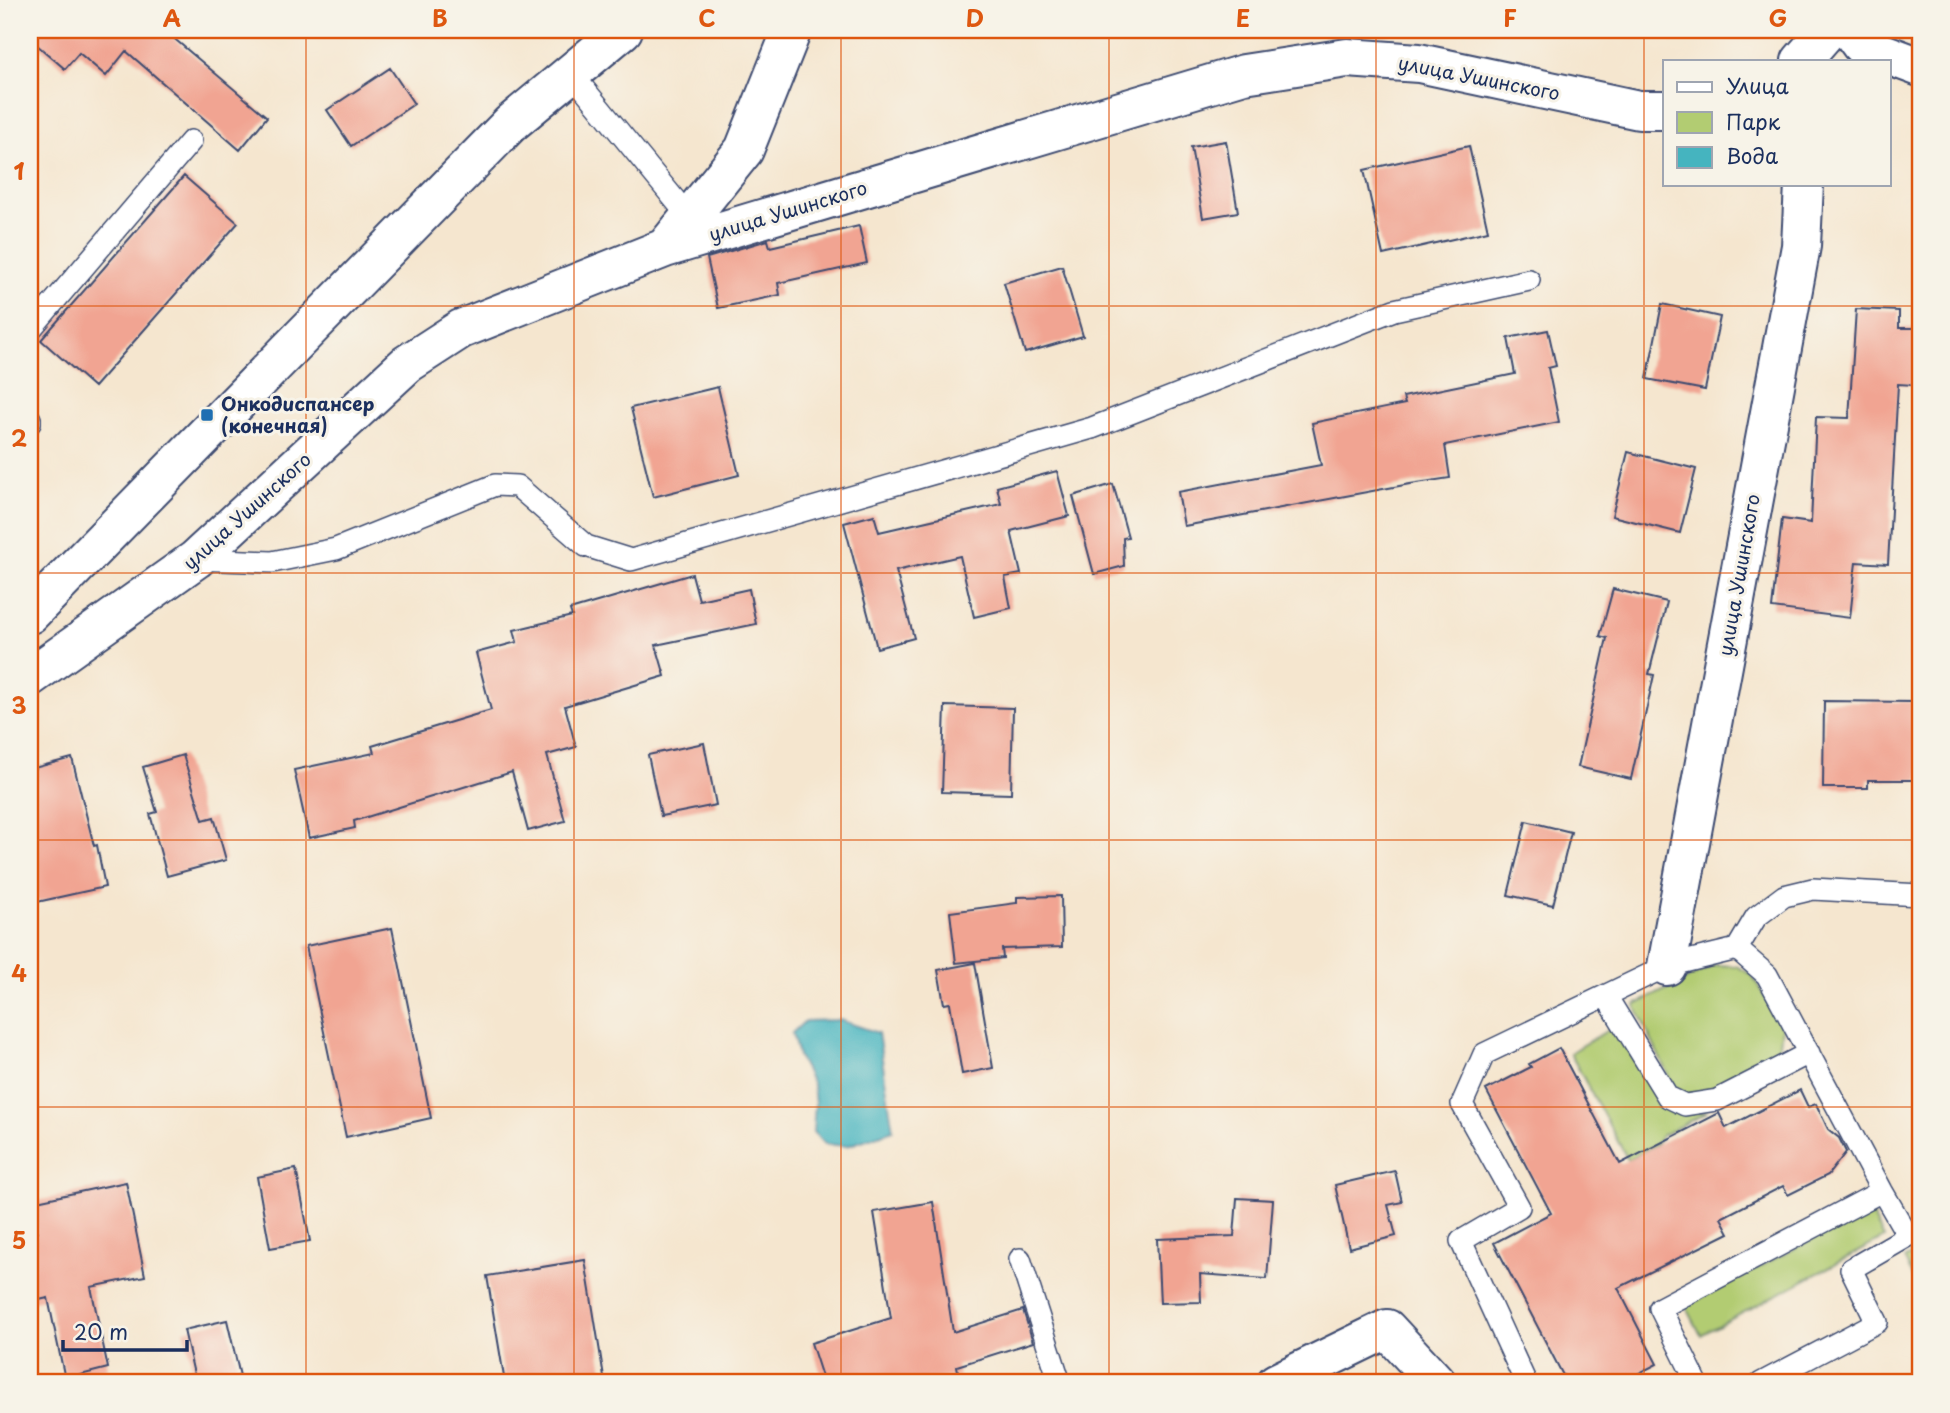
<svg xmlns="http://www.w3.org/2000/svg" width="1950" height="1413" font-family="'Playpen Sans',sans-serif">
	<rect width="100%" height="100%" fill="#f7f3e8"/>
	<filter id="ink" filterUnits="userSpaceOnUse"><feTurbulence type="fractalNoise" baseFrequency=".0143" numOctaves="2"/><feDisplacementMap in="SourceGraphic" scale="14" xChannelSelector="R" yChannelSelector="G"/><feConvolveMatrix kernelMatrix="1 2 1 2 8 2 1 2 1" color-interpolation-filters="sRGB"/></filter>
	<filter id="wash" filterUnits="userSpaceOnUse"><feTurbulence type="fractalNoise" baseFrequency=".00686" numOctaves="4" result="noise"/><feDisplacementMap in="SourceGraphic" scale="28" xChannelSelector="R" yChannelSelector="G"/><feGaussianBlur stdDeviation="1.57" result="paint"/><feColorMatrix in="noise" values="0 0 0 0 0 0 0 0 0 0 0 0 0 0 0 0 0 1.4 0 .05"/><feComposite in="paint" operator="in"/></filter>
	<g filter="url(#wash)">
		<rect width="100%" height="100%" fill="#f5e6cf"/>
		<path fill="#b2cc72" stroke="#667e68" stroke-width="2" d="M 1715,965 L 1736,966 L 1752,975 L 1782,1027 L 1780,1044 L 1771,1059 L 1704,1093 L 1688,1096 L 1673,1086 L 1635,1005 Z
			M 1615,1026 L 1656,1097 L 1670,1112 L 1707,1112 L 1661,1136 L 1657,1144 L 1628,1160 L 1570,1053 Z
			M 1869,1209 L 1884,1238 L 1701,1335 L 1686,1306 Z
			M 1920,1250 L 1920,1290 L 1904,1259 Z"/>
		<path fill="#45b4bf" stroke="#30728e" stroke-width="2" d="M 840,1020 L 878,1033 L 893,1130 L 847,1146 L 825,1144 L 813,1132 L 815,1104 L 813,1085 L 798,1056 L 792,1033 L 805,1021 Z"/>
		<g id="blocks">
			<path fill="#f1a492" d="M 30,30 L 164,30 L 267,117 L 240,150 L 126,51 L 106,76 L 79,53 L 65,69 L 30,39 Z
				M 390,68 L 414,104 L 351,146 L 327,110 Z
				M 1226,141 L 1238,212 L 1203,218 L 1191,147 Z
				M 1469,146 L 1488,231 L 1383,255 L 1364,170 Z
				M 184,176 L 238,223 L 94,387 L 41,340 Z
				M 859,226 L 867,263 L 778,283 L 780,295 L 718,308 L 707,258 L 768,240 L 770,247 Z
				M 1062,266 L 1083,336 L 1025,353 L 1004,283 Z
				M 1662,304 L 1720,317 L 1705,390 L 1647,379 Z
				M 1856,309 L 1899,311 L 1899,328 L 1916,328 L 1914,385 L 1898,384 L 1888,564 L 1856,562 L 1850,618 L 1772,608 L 1782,519 L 1811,523 L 1816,417 L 1849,418 Z
				M 1548,330 L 1556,366 L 1548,368 L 1559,422 L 1445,445 L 1450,478 L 1410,484 L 1184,526 L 1178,492 L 1321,465 L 1312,423 L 1405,404 L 1403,397 L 1515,374 L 1508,338 Z
				M 718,387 L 739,475 L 653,497 L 631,408 Z
				M 1628,452 L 1696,469 L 1680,533 L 1612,516 Z
				M 1057,471 L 1069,516 L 1011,531 L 1021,574 L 1005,577 L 1011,608 L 974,617 L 960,556 L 896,571 L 914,638 L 877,648 L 844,523 L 874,515 L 879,532 L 1001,504 L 997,487 Z
				M 1113,484 L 1128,537 L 1123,538 L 1124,566 L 1094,574 L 1073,496 Z
				M 692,574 L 699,600 L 749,589 L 756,624 L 656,645 L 665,676 L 565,706 L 576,747 L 547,755 L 565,821 L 528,831 L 512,772 L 354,821 L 355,828 L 309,838 L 294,770 L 374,753 L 372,746 L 491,710 L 476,653 L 517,642 L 514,630 L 572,616 L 570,610 Z
				M 1613,589 L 1667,602 L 1649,674 L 1654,675 L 1631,779 L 1578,767 L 1607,638 L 1600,636 Z
				M 1824,701 L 1915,702 L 1915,728 L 1920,729 L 1920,780 L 1868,780 L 1868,788 L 1823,788 Z
				M 945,706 L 1013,708 L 1011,794 L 942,792 Z
				M 704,743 L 716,805 L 661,816 L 648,755 Z
				M 183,755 L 203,820 L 214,817 L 226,860 L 167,876 L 150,814 L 157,812 L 143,767 Z
				M 72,758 L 94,846 L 97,845 L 105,887 L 37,902 L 30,870 L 30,769 Z
				M 1526,821 L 1571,832 L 1553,905 L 1508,895 Z
				M 1061,896 L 1062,947 L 1002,949 L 1003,958 L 956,963 L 950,912 L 1017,903 L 1017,897 Z
				M 392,928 L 431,1118 L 346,1137 L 306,946 Z
				M 975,963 L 993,1068 L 962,1074 L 950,1003 L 944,1004 L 938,970 Z
				M 1559,1048 L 1620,1164 L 1719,1113 L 1726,1128 L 1800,1090 L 1808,1107 L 1816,1104 L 1828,1129 L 1839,1138 L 1846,1152 L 1828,1175 L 1788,1195 L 1783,1186 L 1721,1218 L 1729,1233 L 1618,1288 L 1657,1364 L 1620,1383 L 1567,1383 L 1494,1243 L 1551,1213 L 1486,1090 L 1531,1067 L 1529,1064 Z
				M 296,1169 L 310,1241 L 270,1248 L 257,1177 Z
				M 1395,1171 L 1402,1202 L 1388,1205 L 1396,1236 L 1349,1248 L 1335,1185 Z
				M 126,1182 L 145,1276 L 91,1287 L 108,1368 L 65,1379 L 48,1298 L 30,1302 L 30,1232 L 37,1231 L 32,1202 Z
				M 1237,1198 L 1273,1200 L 1267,1279 L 1200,1274 L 1201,1302 L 1160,1303 L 1157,1239 L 1234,1236 Z
				M 933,1202 L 953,1332 L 1023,1310 L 1033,1342 L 957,1366 L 959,1376 L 906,1383 L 824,1383 L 811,1343 L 891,1318 L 874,1212 Z
				M 585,1260 L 605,1383 L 505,1383 L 487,1276 Z
				M 227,1320 L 240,1376 L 209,1383 L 196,1383 L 184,1330 Z"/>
		</g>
	</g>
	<g filter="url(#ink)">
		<use href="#blocks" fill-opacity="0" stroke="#3c4a6f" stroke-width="2"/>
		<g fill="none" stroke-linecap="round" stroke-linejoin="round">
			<g stroke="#3c4a6f" stroke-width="24">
				<path id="service" d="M 571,73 L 689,217
					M 30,330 L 191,141
					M 30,419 L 30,423
					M 196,559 L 272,562 L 336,549 L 495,485 L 517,486 L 586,546 L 631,560 L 1092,428 L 1394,310 L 1529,280
					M 1737,949 L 1756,917 L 1784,896 L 1813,889 L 1920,895
					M 1606,996 L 1668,1097 L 1685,1105 L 1717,1100 L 1809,1053
					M 1020,1259 L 1060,1383
					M 1526,1383 L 1461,1241 L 1519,1207 L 1462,1104 L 1484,1054 L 1667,966 L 1737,949 L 1767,975 L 1882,1191 L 1908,1236 L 1920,1231
					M 1697,1383 L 1660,1308 L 1882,1191
					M 1761,1383 L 1877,1322 L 1851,1269 L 1908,1236"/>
			</g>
			<g stroke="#3c4a6f" stroke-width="42">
				<path id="minor" d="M 1850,30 L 1861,45 L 1920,67
					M 1801,61 L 1828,30
					M 665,248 L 744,150 L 792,30
					M 30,614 L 510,124 L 623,30
					M 30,677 L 196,559 L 407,364 L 461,329 L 665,248 L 1244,74 L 1347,58 L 1419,63 L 1639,110 L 1665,110
					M 1667,966 L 1801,246 L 1804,184
					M 1276,1383 L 1387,1329 L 1437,1383"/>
			</g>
			<use href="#service" stroke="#fff" stroke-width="21"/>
			<use href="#minor" stroke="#fff" stroke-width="38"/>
		</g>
	</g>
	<path fill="none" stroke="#de5710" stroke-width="2" stroke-opacity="0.55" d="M 306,30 L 306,1383M 574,30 L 574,1383M 841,30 L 841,1383M 1109,30 L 1109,1383M 1376,30 L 1376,1383M 1644,30 L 1644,1383M 30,306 L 1920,306M 30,573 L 1920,573M 30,840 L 1920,840M 30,1107 L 1920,1107"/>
	<rect fill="#1f6fb2" stroke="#f7f3e8" stroke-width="2.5" x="200" y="408" width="14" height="14" rx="3.5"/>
	<g text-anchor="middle" stroke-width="6" stroke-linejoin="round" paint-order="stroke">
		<g font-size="19" fill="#1b2f5e" stroke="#f7f3e8">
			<text transform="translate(1479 78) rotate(11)" y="7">улица Ушинского</text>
			<text transform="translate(788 211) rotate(-17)" y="7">улица Ушинского</text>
			<text transform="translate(247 511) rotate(-42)" y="7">улица Ушинского</text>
			<text transform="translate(1739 575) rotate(-80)" y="7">улица Ушинского</text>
		</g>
		<g font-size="19" font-weight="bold" fill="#1b2f5e" stroke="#f7f3e8" text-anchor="start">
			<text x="221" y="411">Онкодиспансер<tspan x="221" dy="22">(конечная)</tspan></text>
		</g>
	</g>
	<rect width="1950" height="1413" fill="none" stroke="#f7f3e8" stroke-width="77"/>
	<rect x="1663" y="60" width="228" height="126" fill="#f7f3e8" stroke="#9fa5b1" stroke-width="2"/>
	<rect x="1677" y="82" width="35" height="10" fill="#ffffff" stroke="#9fa5b1" stroke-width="2"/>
	<text x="1726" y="94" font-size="21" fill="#1b2f5e">Улица</text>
	<rect x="1677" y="112" width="35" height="21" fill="#b2cc72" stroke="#9fa5b1" stroke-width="2"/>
	<text x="1726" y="130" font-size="21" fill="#1b2f5e">Парк</text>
	<rect x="1677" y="147" width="35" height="21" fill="#45b4bf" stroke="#9fa5b1" stroke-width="2"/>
	<text x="1726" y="164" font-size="21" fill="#1b2f5e">Вода</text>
	<path d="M63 1340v10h124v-10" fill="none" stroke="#1b2f5e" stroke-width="3.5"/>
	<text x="74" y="1340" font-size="21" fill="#1b2f5e" stroke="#f7f3e8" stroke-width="5" paint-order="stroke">20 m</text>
	<rect x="38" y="38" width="1874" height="1336" fill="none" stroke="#de5710" stroke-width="2.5"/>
	<g font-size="23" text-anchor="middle" font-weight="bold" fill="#de5710">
		<text x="172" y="27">A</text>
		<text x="440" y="27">B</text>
		<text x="707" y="27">C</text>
		<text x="975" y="27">D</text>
		<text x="1243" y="27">E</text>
		<text x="1510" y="27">F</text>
		<text x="1778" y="27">G</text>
		<text x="19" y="180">1</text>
		<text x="19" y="447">2</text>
		<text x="19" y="714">3</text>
		<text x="19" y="982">4</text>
		<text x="19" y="1249">5</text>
	</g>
</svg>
